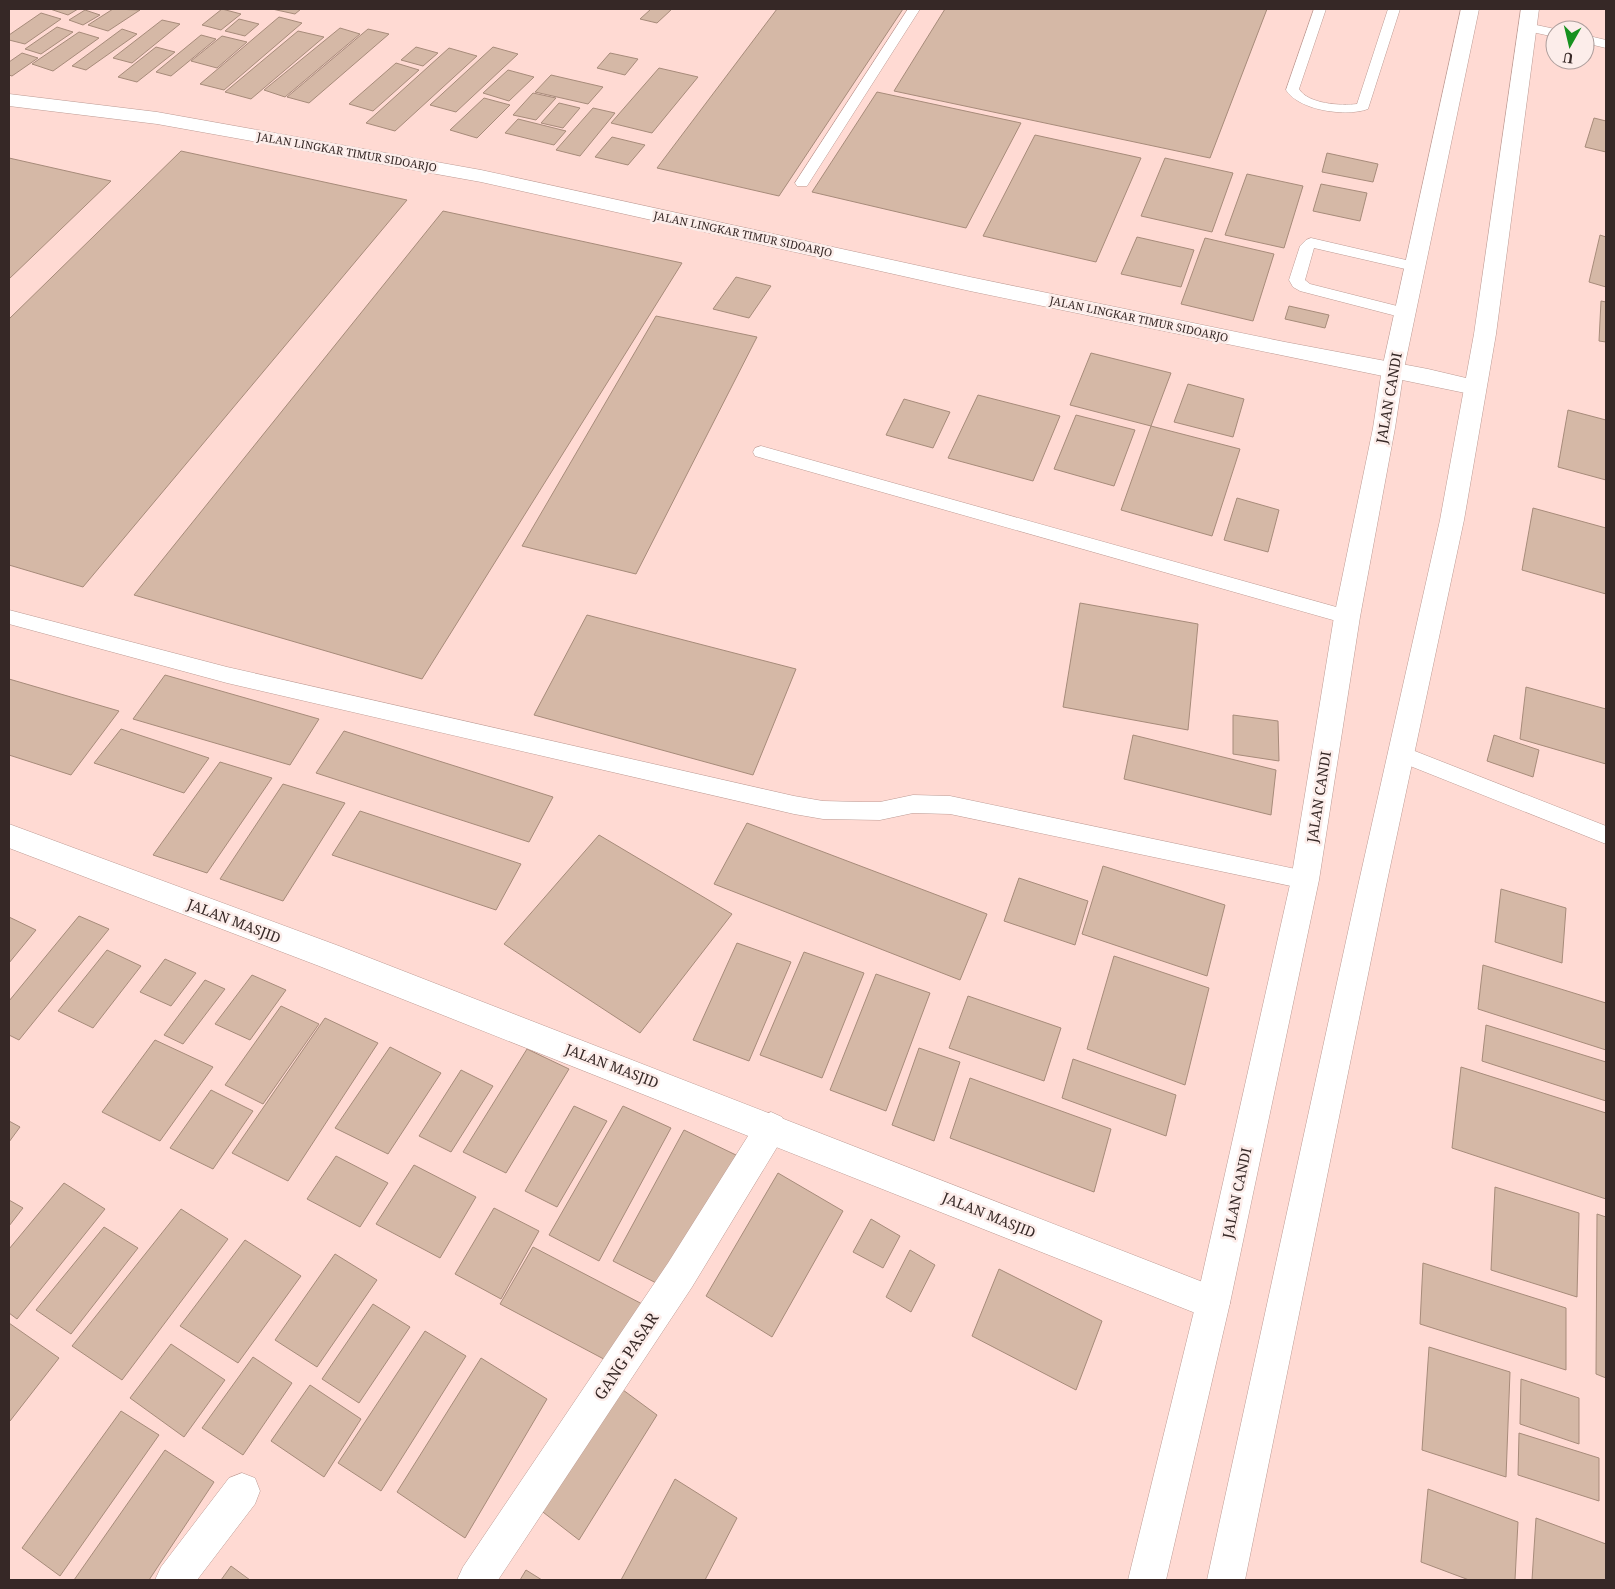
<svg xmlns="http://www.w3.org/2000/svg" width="1615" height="1589" font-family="'Noto Serif',serif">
	<rect width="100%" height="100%" fill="#ffdad3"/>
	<path fill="#d5b8a6" stroke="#a78b7a" d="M 50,9 L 78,9 L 68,15 Z
		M 113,9 L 140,10 L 108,31 L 88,25 Z
		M 222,9 L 241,14 L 221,30 L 202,25 Z
		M 272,9 L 301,9 L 295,14 Z
		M 651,9 L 672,9 L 657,23 L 640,19 Z
		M 777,9 L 903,9 L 779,196 L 657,168 Z
		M 945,9 L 1267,9 L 1210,158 L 894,91 Z
		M 85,10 L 100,15 L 83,25 L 69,20 Z
		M 41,13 L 61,19 L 25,44 L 9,40 L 9,35 Z
		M 279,17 L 302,23 L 224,90 L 200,84 Z
		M 239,19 L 259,24 L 245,36 L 225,31 Z
		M 162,20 L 180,24 L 132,63 L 113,58 Z
		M 57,27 L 73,32 L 41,54 L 25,49 Z
		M 340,28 L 360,34 L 285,97 L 264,90 Z
		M 122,29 L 137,34 L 86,70 L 72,66 Z
		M 368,29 L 389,34 L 309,103 L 287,97 Z
		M 298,31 L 324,37 L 251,99 L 225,92 Z
		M 79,32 L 99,38 L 53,71 L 32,64 Z
		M 201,35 L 216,39 L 171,76 L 156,72 Z
		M 222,36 L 247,42 L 217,68 L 191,61 Z
		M 156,47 L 175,52 L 137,82 L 118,77 Z
		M 416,47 L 438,53 L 423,66 L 401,60 Z
		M 493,47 L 518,54 L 456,112 L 430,105 Z
		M 449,48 L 477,56 L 395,131 L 366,123 Z
		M 22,53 L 38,58 L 12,76 L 9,75 L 9,62 Z
		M 610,53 L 638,59 L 625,75 L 597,68 Z
		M 396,63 L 419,70 L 373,111 L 349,104 Z
		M 659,68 L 698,77 L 652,133 L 611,123 Z
		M 508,70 L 534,77 L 509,101 L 483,93 Z
		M 551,75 L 603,87 L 588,104 L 535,92 Z
		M 877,92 L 1021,123 L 966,228 L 812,192 Z
		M 533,93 L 556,98 L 536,120 L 513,115 Z
		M 484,98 L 510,105 L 477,138 L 450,130 Z
		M 559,103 L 580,108 L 563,128 L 541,123 Z
		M 593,108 L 615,113 L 580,156 L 556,150 Z
		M 1594,118 L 1606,121 L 1606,152 L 1585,147 Z
		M 518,119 L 566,131 L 554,145 L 505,133 Z
		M 1035,135 L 1141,158 L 1096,262 L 983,236 Z
		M 612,137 L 645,145 L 628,165 L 595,157 Z
		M 181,151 L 407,200 L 83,587 L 9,565 L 9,319 Z
		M 1327,153 L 1378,164 L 1373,182 L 1322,172 Z
		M 9,158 L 111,181 L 9,279 Z
		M 1165,158 L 1233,173 L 1212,232 L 1141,216 Z
		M 1247,174 L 1303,186 L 1284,248 L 1225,235 Z
		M 1321,184 L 1367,193 L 1360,221 L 1313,211 Z
		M 443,211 L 682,263 L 422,679 L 134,595 Z
		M 1600,235 L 1606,237 L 1606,287 L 1589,282 Z
		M 1137,237 L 1194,250 L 1181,287 L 1121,274 Z
		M 1205,238 L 1274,254 L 1253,321 L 1181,304 Z
		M 736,277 L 771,286 L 749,318 L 713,309 Z
		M 1601,301 L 1606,302 L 1606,342 L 1599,341 Z
		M 1289,306 L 1329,315 L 1325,328 L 1285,319 Z
		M 656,316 L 757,337 L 636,574 L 522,546 Z
		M 1091,353 L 1171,373 L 1151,426 L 1070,405 Z
		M 1188,384 L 1244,399 L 1233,437 L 1174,422 Z
		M 978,395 L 1060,416 L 1033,481 L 948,458 Z
		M 904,399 L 950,412 L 933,448 L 886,435 Z
		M 1568,410 L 1606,420 L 1606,480 L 1558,467 Z
		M 1076,415 L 1135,430 L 1114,486 L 1054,469 Z
		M 1151,426 L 1240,449 L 1212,536 L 1121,510 Z
		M 1237,498 L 1279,510 L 1268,552 L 1224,540 Z
		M 1533,508 L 1606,528 L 1606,594 L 1522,570 Z
		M 1080,603 L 1198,624 L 1188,730 L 1063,707 Z
		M 587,615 L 796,669 L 753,775 L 534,715 Z
		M 165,675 L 319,719 L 290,765 L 133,719 Z
		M 9,679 L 119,711 L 71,775 L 9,755 Z
		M 1526,687 L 1606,709 L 1606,764 L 1520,739 Z
		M 1233,715 L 1278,721 L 1279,761 L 1233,754 Z
		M 121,729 L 209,758 L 184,793 L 94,763 Z
		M 344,731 L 553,797 L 529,842 L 316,773 Z
		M 1133,735 L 1276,770 L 1271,815 L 1124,779 Z
		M 1494,735 L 1539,750 L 1533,777 L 1487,761 Z
		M 220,762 L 272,778 L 207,873 L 153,855 Z
		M 283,784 L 345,803 L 283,901 L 220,879 Z
		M 360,811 L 521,864 L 496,910 L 332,855 Z
		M 747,823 L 987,914 L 960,980 L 714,884 Z
		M 599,835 L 732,914 L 640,1033 L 504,944 Z
		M 1103,866 L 1225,905 L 1207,976 L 1082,934 Z
		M 1019,878 L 1088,901 L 1075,945 L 1004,921 Z
		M 1501,889 L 1566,908 L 1562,963 L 1495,942 Z
		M 79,916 L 109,929 L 19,1040 L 9,1035 L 9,1001 Z
		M 9,917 L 36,930 L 9,963 Z
		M 737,943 L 791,962 L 749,1061 L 693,1040 Z
		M 107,950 L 141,966 L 93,1028 L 58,1011 Z
		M 804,952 L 864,973 L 822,1078 L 760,1055 Z
		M 1114,956 L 1209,988 L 1185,1085 L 1087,1049 Z
		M 165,959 L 196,973 L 171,1006 L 140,992 Z
		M 1483,965 L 1606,1003 L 1606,1050 L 1478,1009 Z
		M 876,974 L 930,993 L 886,1111 L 830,1090 Z
		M 252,975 L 286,990 L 250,1040 L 215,1024 Z
		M 205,980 L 225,989 L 183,1044 L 164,1035 Z
		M 968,996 L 1061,1028 L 1044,1081 L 949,1048 Z
		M 281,1006 L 319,1024 L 263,1104 L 225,1085 Z
		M 325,1018 L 378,1043 L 288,1181 L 232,1153 Z
		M 1486,1025 L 1606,1062 L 1606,1101 L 1482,1061 Z
		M 155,1040 L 213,1067 L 160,1141 L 102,1112 Z
		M 390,1047 L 441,1073 L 388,1154 L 335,1128 Z
		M 919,1048 L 960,1062 L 934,1141 L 892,1125 Z
		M 527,1049 L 569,1069 L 506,1173 L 463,1152 Z
		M 1073,1059 L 1176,1095 L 1166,1136 L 1062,1098 Z
		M 1461,1067 L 1606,1113 L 1606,1199 L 1452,1148 Z
		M 461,1070 L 493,1086 L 451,1152 L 419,1136 Z
		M 970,1078 L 1111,1129 L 1094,1192 L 950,1138 Z
		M 211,1090 L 253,1111 L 213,1169 L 170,1148 Z
		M 574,1106 L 607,1121 L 557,1207 L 525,1191 Z
		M 623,1106 L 671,1128 L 599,1261 L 549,1235 Z
		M 9,1121 L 20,1127 L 9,1142 Z
		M 684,1130 L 736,1155 L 668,1289 L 613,1261 Z
		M 336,1156 L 388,1183 L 360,1227 L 307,1199 Z
		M 414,1165 L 476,1197 L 440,1258 L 376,1224 Z
		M 778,1173 L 843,1211 L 772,1337 L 706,1296 Z
		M 64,1183 L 105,1209 L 17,1319 L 9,1313 L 9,1249 Z
		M 1495,1187 L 1579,1213 L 1577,1297 L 1491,1270 Z
		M 9,1200 L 23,1208 L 9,1226 Z
		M 494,1208 L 539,1231 L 501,1299 L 455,1274 Z
		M 181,1209 L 228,1239 L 122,1380 L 72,1346 Z
		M 1597,1214 L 1606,1217 L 1606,1378 L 1596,1374 Z
		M 871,1219 L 900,1236 L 883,1268 L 853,1252 Z
		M 104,1227 L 138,1248 L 71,1334 L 36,1310 Z
		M 245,1240 L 301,1276 L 238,1363 L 180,1326 Z
		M 533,1247 L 646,1306 L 615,1365 L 500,1304 Z
		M 910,1250 L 935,1265 L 911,1312 L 886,1297 Z
		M 335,1254 L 377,1280 L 317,1367 L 275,1340 Z
		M 1423,1263 L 1566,1308 L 1566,1370 L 1420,1324 Z
		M 999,1269 L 1102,1321 L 1076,1390 L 972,1336 Z
		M 373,1304 L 410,1327 L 359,1403 L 322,1379 Z
		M 9,1323 L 59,1358 L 10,1421 L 9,1420 Z
		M 425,1331 L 466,1356 L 381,1491 L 338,1463 Z
		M 171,1344 L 225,1380 L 184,1437 L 130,1398 Z
		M 1429,1347 L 1510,1372 L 1506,1477 L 1422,1450 Z
		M 253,1357 L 292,1383 L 243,1455 L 202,1428 Z
		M 481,1358 L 547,1399 L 465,1538 L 397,1492 Z
		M 1521,1379 L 1579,1398 L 1579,1444 L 1520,1424 Z
		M 310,1385 L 361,1419 L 324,1477 L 271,1441 Z
		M 619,1387 L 657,1415 L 579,1540 L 539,1509 Z
		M 121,1411 L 159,1435 L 60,1576 L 22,1548 Z
		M 1519,1433 L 1599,1458 L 1599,1501 L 1518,1475 Z
		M 165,1450 L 214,1482 L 149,1580 L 74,1580 Z
		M 675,1479 L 737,1518 L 705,1580 L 621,1580 Z
		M 1428,1489 L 1518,1522 L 1515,1580 L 1469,1580 L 1421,1562 Z
		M 1536,1518 L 1606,1544 L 1606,1580 L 1532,1580 Z
		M 231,1566 L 250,1580 L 221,1580 Z
		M 526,1570 L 542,1580 L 520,1580 Z"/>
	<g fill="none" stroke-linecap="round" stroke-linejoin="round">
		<g stroke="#bd9b94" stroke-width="1">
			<path id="service" d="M 908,9 L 920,9 L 807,186 L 797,186 L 795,183 Z
				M 1314,9 L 1326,9 L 1299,89 C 1308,104 1341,106 1357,104 L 1388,9 L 1400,9 L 1368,109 C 1347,117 1299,111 1286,90 Z
				M 1527,23 L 1555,29 L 1558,30 L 1555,30 L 1555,37 L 1523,30 L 1521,27 Z
				M 1585,35 L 1606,40 L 1606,48 L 1585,43 Z
				M 1311,238 L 1419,263 L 1421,266 L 1419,269 L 1414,271 L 1314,248 L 1305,280 L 1310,284 L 1409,309 L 1412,313 L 1409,317 L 1404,318 L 1300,291 L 1293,287 L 1289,280 L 1300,246 L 1306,240 Z
				M 761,446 L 1347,610 L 1353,612 L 1356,617 L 1353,622 L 1347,624 L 755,456 L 753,452 L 755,448 Z
				M 9,610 L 227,667 L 794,796 L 823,801 L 862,802 L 880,802 L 913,795 L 950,796 L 1305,871 L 1312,874 L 1315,880 L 1312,886 L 1305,889 L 950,814 L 913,813 L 880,820 L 823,819 L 794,814 L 227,683 L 9,624 Z
				M 1402,746 L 1606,826 L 1606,844 L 1395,760 L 1392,754 L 1395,748 Z"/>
		</g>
		<g stroke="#bd9b94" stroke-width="1">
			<path id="minor" d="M 771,1112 L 782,1117 L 787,1128 L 782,1139 L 692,1287 L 498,1580 L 457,1580 L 463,1567 L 668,1263 L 760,1117 Z
				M 242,1473 L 255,1478 L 260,1491 L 255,1504 L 197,1580 L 155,1580 L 161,1567 L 229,1478 Z"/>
		</g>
		<g stroke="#bd9b94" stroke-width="1">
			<path id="tertiary" d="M 9,824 L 339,946 L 1213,1286 L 1225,1291 L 1230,1303 L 1225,1315 L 1213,1320 L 319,966 L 9,848 Z"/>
		</g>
		<g stroke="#bd9b94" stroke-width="1">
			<path id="secondary" d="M 9,94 L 157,112 L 481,170 L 970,277 L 1285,342 L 1428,369 L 1483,382 L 1486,387 L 1483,392 L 1475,395 L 970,291 L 481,182 L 157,124 L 9,106 Z"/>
		</g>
		<g stroke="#bd9b94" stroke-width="1">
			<path id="trunk" d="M 1461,9 L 1479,9 L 1404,369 L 1395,428 L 1360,617 L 1319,880 L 1230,1303 L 1166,1580 L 1128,1580 L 1196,1303 L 1291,880 L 1334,617 L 1373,428 L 1382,369 Z
				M 1521,9 L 1539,9 L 1496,334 L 1464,520 L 1386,886 L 1245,1580 L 1207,1580 L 1358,886 L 1440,520 L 1474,334 Z"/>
		</g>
		<use href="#service" fill="#fff" fill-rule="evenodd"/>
		<use href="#minor" fill="#fff" fill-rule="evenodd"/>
		<use href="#tertiary" fill="#fff" fill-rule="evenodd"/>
		<use href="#secondary" fill="#fff" fill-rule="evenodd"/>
		<use href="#trunk" fill="#fff" fill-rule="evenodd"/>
	</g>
	<g text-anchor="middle" stroke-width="5" stroke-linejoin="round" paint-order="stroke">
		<g font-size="11" fill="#362826" stroke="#fcedea">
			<text transform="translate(347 152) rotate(10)" y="4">JALAN LINGKAR TIMUR SIDOARJO</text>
			<text transform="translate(743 234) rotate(12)" y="4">JALAN LINGKAR TIMUR SIDOARJO</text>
			<text transform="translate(1139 319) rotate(12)" y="4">JALAN LINGKAR TIMUR SIDOARJO</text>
		</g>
		<g font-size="14" fill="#362826" stroke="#fcedea">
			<text transform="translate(1389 398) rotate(-80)" y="5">JALAN CANDI</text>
			<text transform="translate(1319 797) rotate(-81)" y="5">JALAN CANDI</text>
			<text transform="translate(234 921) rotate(21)" y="5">JALAN MASJID</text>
			<text transform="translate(612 1066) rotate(21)" y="5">JALAN MASJID</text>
			<text transform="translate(1237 1193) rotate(-78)" y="5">JALAN CANDI</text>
			<text transform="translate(989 1215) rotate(22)" y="5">JALAN MASJID</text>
		</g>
		<g font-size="16" fill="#362826" stroke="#fcedea">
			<text transform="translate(626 1356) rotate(-56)" y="6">GANG PASAR</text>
		</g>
	</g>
	<rect width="1615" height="1589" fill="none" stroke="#362826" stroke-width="20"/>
	<g transform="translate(1570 45) rotate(188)"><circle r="24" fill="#fcedea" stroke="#ad9e9c"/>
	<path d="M0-4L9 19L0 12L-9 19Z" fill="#17911f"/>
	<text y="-8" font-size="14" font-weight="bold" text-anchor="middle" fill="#362826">U</text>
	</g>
</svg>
